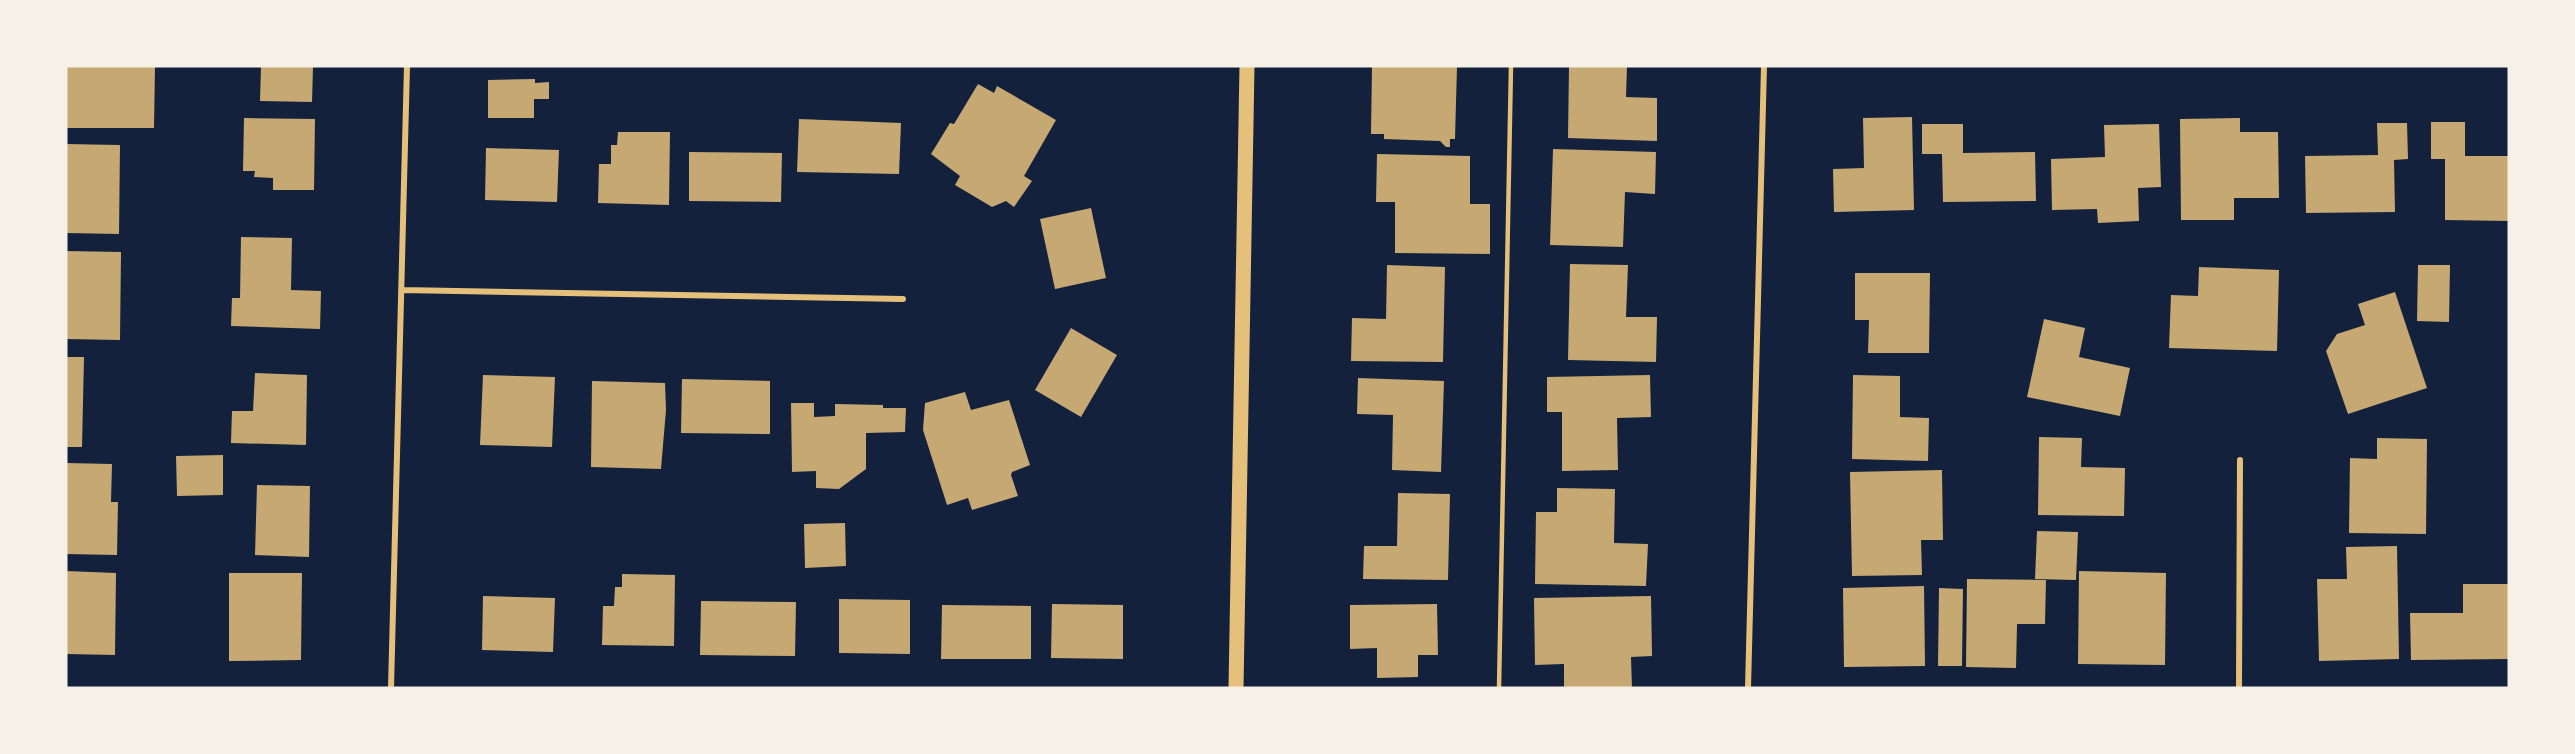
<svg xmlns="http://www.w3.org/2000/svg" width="2575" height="754" font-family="Arial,sans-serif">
	<rect width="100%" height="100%" fill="#14213d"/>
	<path fill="#c6a872" d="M 66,66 L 155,66 L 154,128 L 66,128 Z
		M 261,66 L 313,66 L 312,102 L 260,101 Z
		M 1372,66 L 1457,66 L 1455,139 L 1450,139 L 1450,147 L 1446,147 L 1440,141 L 1384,139 L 1384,134 L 1371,134 Z
		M 1569,66 L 1627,66 L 1626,97 L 1657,98 L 1657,141 L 1568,138 Z
		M 535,79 L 535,83 L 549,82 L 549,99 L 534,99 L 534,118 L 488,118 L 488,80 Z
		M 978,84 L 994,93 L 997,86 L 1056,120 L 1024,176 L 1032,181 L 1014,207 L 1006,201 L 992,207 L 955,185 L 960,176 L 931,154 L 950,123 L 954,124 Z
		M 1912,117 L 1914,210 L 1834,212 L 1833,169 L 1864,168 L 1863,118 Z
		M 244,118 L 315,119 L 314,190 L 273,190 L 273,178 L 254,177 L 255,171 L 243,171 Z
		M 2240,118 L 2240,132 L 2278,132 L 2279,198 L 2234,198 L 2234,220 L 2181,220 L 2180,119 Z
		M 799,119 L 901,123 L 899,174 L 797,172 Z
		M 2431,122 L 2465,122 L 2465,156 L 2509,156 L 2509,221 L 2445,220 L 2445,159 L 2431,159 Z
		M 2377,123 L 2407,123 L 2408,159 L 2394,160 L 2395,212 L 2306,213 L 2305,156 L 2378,155 Z
		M 1922,124 L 1963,124 L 1963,153 L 2035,152 L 2036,201 L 1943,202 L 1942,154 L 1922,154 Z
		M 2159,124 L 2161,187 L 2138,188 L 2139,221 L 2098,223 L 2097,209 L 2052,210 L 2051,159 L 2105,157 L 2104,125 Z
		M 618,132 L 670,132 L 669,205 L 598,203 L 599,164 L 611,164 L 611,145 L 617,145 Z
		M 66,144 L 120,145 L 119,234 L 66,233 Z
		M 486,148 L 559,150 L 557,202 L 485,200 Z
		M 1553,149 L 1656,152 L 1655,194 L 1625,192 L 1623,247 L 1550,245 Z
		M 689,152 L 782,153 L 781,202 L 689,201 Z
		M 1377,154 L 1470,156 L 1470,204 L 1490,204 L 1490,254 L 1395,253 L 1395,202 L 1376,202 Z
		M 1091,208 L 1106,278 L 1055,289 L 1040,219 Z
		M 241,237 L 292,238 L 291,290 L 321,291 L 320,329 L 231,326 L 232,298 L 240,298 Z
		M 66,251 L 121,252 L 120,340 L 66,339 Z
		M 1570,264 L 1628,265 L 1626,317 L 1657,317 L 1656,362 L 1568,360 Z
		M 1387,265 L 1445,267 L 1443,362 L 1351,361 L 1352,318 L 1386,319 Z
		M 2418,265 L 2450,265 L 2449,322 L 2417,321 Z
		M 2199,267 L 2279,270 L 2277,351 L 2169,348 L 2171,295 L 2198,296 Z
		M 1855,273 L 1930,273 L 1929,353 L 1868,353 L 1869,320 L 1855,320 Z
		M 2395,292 L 2427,388 L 2348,414 L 2326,351 L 2337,334 L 2365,325 L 2358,304 Z
		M 2044,319 L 2085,328 L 2079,357 L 2130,368 L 2120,416 L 2027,397 Z
		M 1071,328 L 1117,355 L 1081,417 L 1035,390 Z
		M 66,357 L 84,357 L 82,447 L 66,447 Z
		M 255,373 L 307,375 L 306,445 L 231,443 L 232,411 L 253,411 Z
		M 483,375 L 555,377 L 552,447 L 480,445 Z
		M 1650,375 L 1651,417 L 1617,418 L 1618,470 L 1562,471 L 1562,412 L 1547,412 L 1547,377 Z
		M 1853,375 L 1900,376 L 1900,417 L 1929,418 L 1928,461 L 1852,459 Z
		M 1358,378 L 1444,381 L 1441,472 L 1392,470 L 1393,415 L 1357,414 Z
		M 682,379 L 770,381 L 770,434 L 681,433 Z
		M 592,381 L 665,383 L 666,410 L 661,469 L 591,467 Z
		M 965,392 L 971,410 L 1009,400 L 1030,465 L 1012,472 L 1011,475 L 1018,496 L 972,510 L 968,498 L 947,505 L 923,430 L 925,403 Z
		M 791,403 L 814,403 L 814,417 L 835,416 L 835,404 L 883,405 L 883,408 L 906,408 L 905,432 L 866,433 L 866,469 L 839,489 L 816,488 L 816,471 L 792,472 Z
		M 2039,437 L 2082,438 L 2081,467 L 2125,468 L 2124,516 L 2038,515 Z
		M 2377,438 L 2427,439 L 2426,534 L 2349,533 L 2350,458 L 2377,459 Z
		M 223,455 L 223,495 L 177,496 L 176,456 Z
		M 66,463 L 112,464 L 111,502 L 118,502 L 117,555 L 66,554 Z
		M 1942,470 L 1943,540 L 1921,540 L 1922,575 L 1852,576 L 1850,472 Z
		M 257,485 L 310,486 L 309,557 L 255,555 Z
		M 1557,488 L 1615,489 L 1614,543 L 1648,544 L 1646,586 L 1535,584 L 1536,512 L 1557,512 Z
		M 1398,493 L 1450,494 L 1448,580 L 1363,579 L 1364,546 L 1397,546 Z
		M 845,523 L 846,566 L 805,568 L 804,524 Z
		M 2037,531 L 2078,532 L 2076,580 L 2035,579 Z
		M 2397,546 L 2399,659 L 2319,661 L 2317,579 L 2347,579 L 2346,547 Z
		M 66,571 L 116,573 L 115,655 L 66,654 Z
		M 2079,571 L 2166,573 L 2165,665 L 2078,664 Z
		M 229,573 L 302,573 L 301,660 L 229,661 Z
		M 622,574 L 675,575 L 674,646 L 602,645 L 603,606 L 614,606 L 615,587 L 622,587 Z
		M 1967,579 L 2046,580 L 2045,624 L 2017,624 L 2016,668 L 1966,667 Z
		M 2463,584 L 2509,584 L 2509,659 L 2411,660 L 2410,613 L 2463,613 Z
		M 1924,586 L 1925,666 L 1844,667 L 1843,588 Z
		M 1939,588 L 1963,589 L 1962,666 L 1938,666 Z
		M 483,596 L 555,598 L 553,652 L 482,650 Z
		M 1651,596 L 1652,656 L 1631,657 L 1632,688 L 1564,688 L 1564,664 L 1535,665 L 1534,598 Z
		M 839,599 L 910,600 L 910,654 L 839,653 Z
		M 701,601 L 796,602 L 795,656 L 700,655 Z
		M 1052,604 L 1123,605 L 1123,659 L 1051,658 Z
		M 1437,604 L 1438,655 L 1418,655 L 1418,677 L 1377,678 L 1377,648 L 1350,649 L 1350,605 Z
		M 942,605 L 1031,606 L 1031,659 L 941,659 Z"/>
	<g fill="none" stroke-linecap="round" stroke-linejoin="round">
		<path stroke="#e5c07b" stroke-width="4.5" d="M 1499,688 L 1511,66"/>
		<path stroke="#e5c07b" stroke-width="6" d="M 402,290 L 903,299
			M 391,688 L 407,66
			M 1748,688 L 1764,66
			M 2239,688 L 2240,460"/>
		<path stroke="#e5c07b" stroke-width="15" d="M 1236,688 L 1247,66"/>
	</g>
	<rect width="2575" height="754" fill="none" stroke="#f6f1e7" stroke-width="135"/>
</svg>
